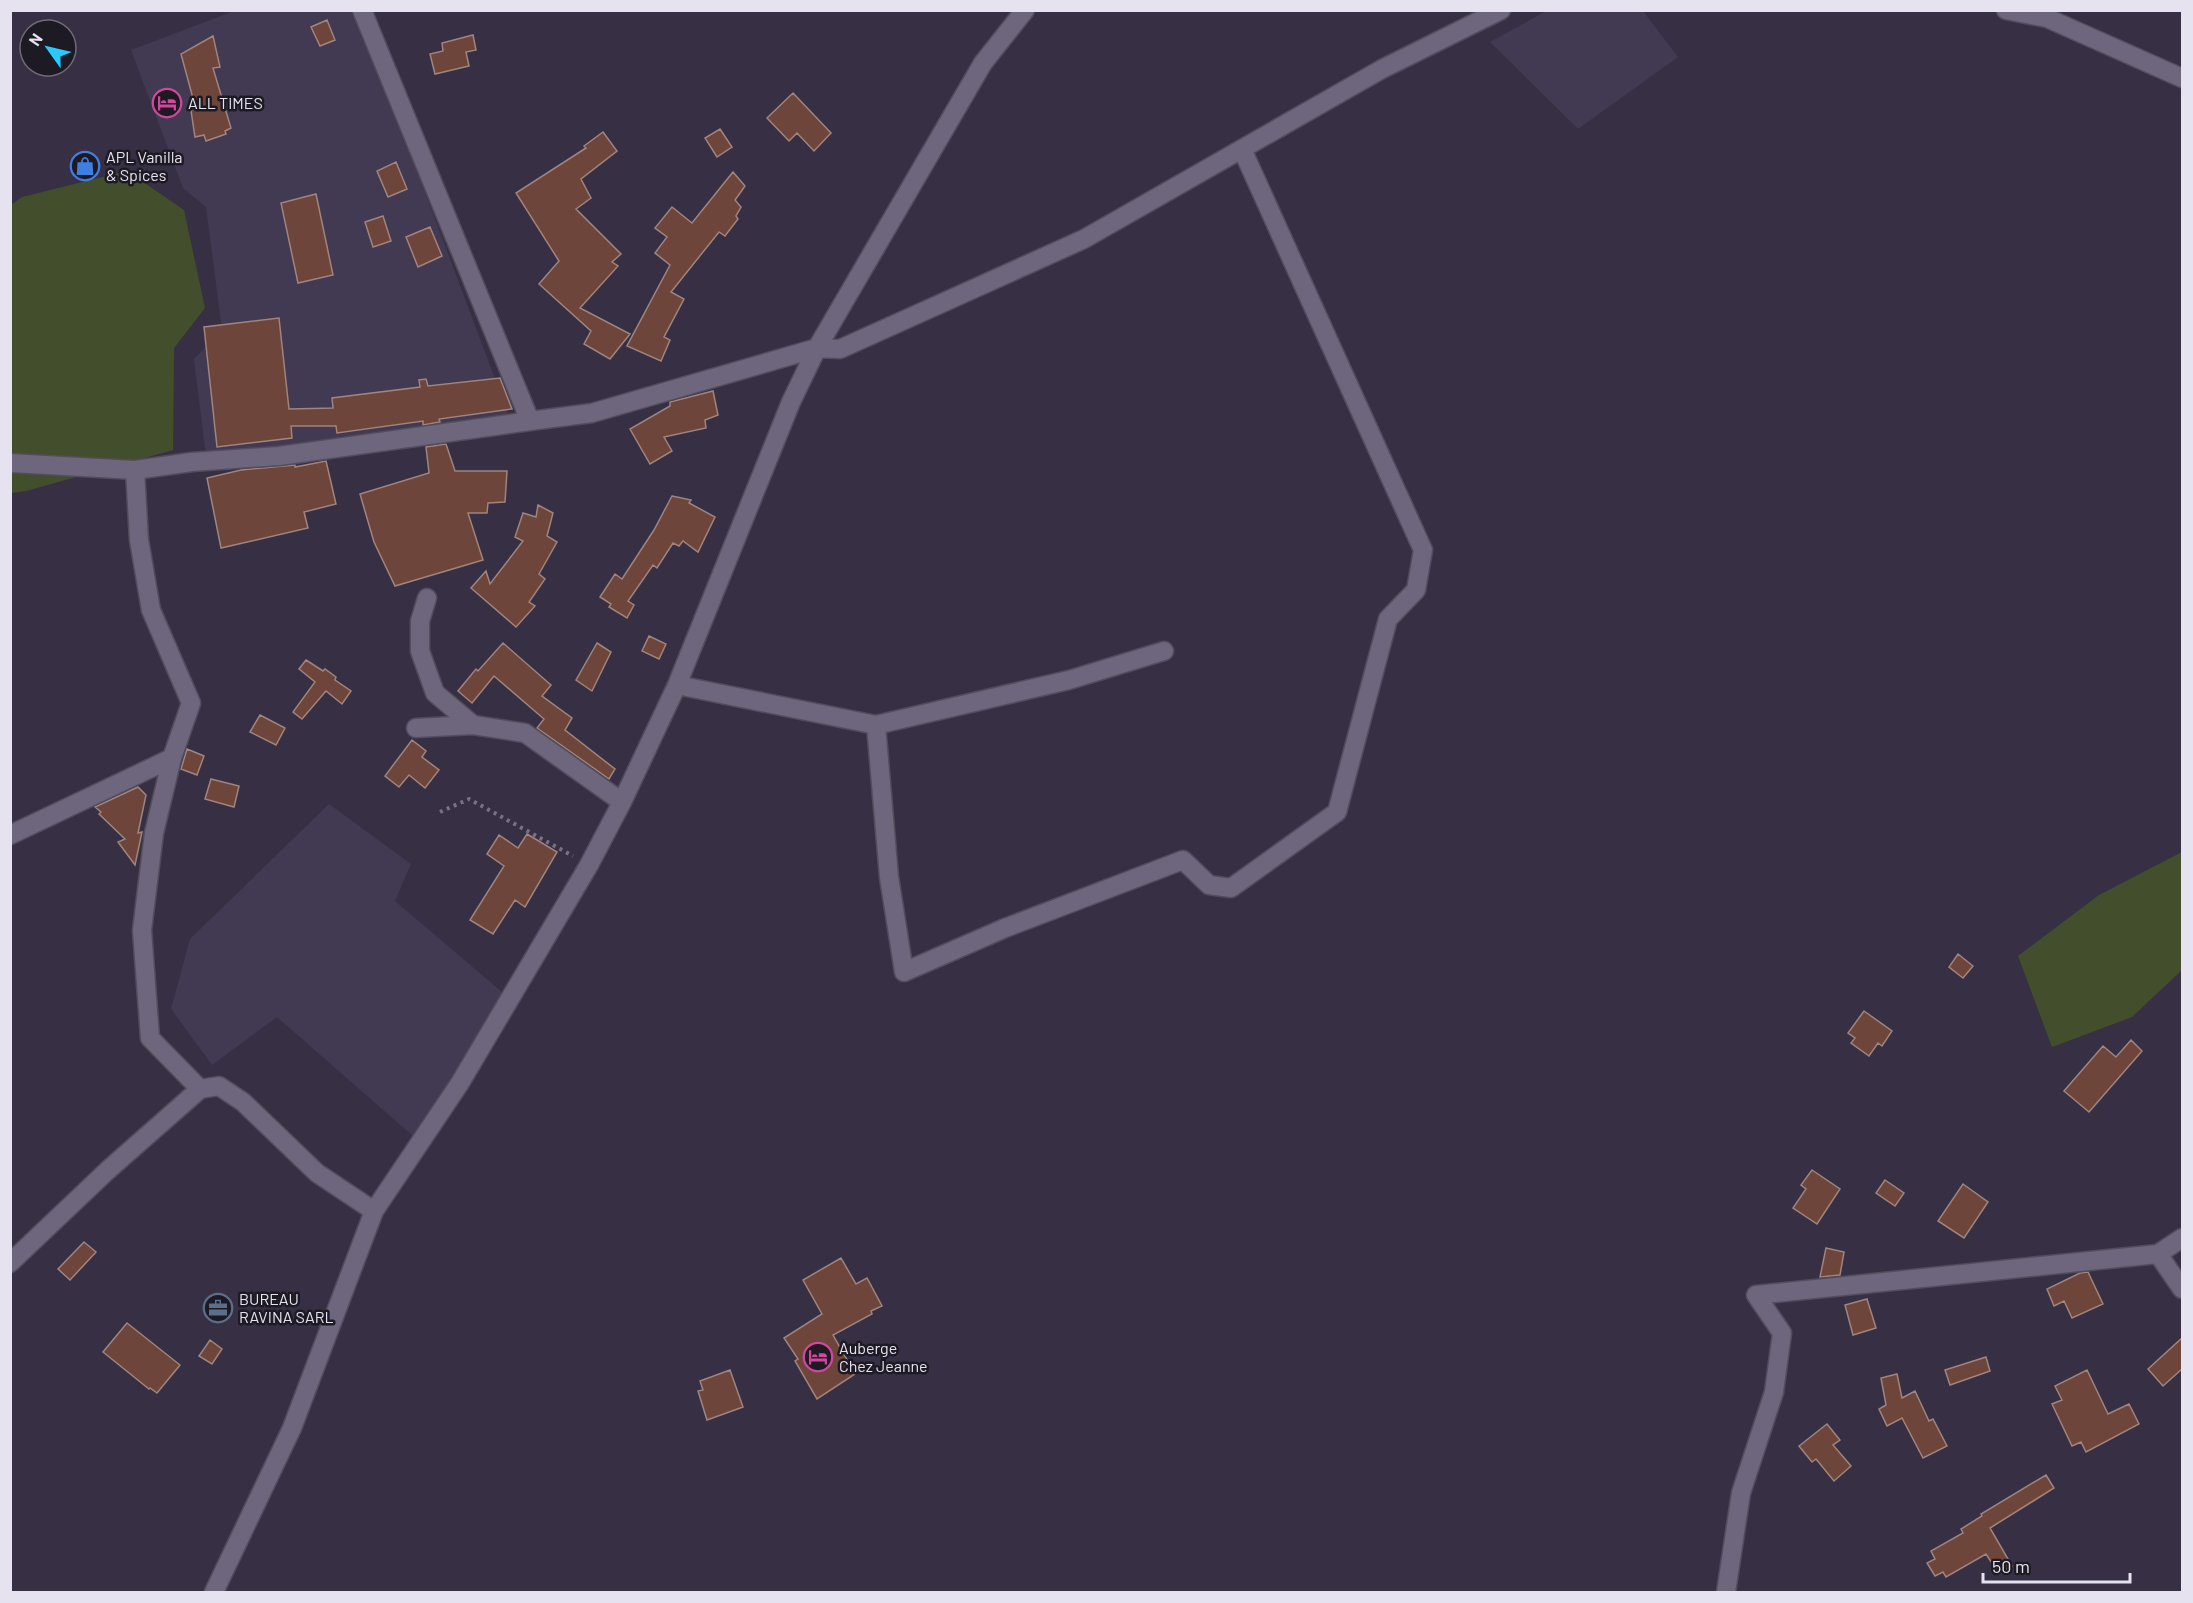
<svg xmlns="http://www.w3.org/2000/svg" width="2193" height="1603" font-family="Barlow,sans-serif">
	<rect width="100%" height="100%" fill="#373044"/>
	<path fill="#423952" d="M 1548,10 L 1643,11 L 1678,57 L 1578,129 L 1490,42 Z
		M 234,11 L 357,11 L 509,416 L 279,456 L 206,455 L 194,359 L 222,330 L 206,207 L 183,188 L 131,50 Z
		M 329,804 L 411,864 L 395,901 L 508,997 L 414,1137 L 277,1017 L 212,1065 L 171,1009 L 190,939 Z"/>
	<path fill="#434f2c" d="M 127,171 L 184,210 L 205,308 L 174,348 L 173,450 L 26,491 L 11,493 L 11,205 L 22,197 Z
		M 2182,852 L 2182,970 L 2132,1017 L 2052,1047 L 2018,956 L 2099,895 Z"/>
	<path fill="#6e453b" stroke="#a0847e" stroke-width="1.5" d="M 327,20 L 335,40 L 320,46 L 311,27 Z
		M 473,35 L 476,50 L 466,52 L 469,66 L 435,74 L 430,54 L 443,51 L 442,43 Z
		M 213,36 L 220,67 L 213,68 L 231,128 L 225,131 L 226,134 L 206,141 L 204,135 L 195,137 L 190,104 L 194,102 L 181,54 Z
		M 793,93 L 831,133 L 814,151 L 797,133 L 789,141 L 767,118 Z
		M 720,129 L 732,147 L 717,157 L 705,138 Z
		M 603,132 L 617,151 L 581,179 L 591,198 L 576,209 L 621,254 L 612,262 L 618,266 L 580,308 L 630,334 L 610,359 L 584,344 L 591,331 L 539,284 L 559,261 L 516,193 L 586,148 L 584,146 Z
		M 396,162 L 407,189 L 388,197 L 377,171 Z
		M 733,172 L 745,186 L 735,200 L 741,207 L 736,216 L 738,219 L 725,236 L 719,232 L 671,292 L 684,299 L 664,337 L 670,340 L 661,361 L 627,346 L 670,265 L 655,253 L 667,237 L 655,228 L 672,207 L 692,223 Z
		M 316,194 L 333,275 L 298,283 L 281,203 Z
		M 383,216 L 391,241 L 373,247 L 365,222 Z
		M 430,227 L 442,256 L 418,267 L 406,237 Z
		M 279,318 L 289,409 L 333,408 L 332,398 L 420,387 L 419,380 L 426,379 L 428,386 L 500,378 L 512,409 L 439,419 L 440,422 L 423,425 L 423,421 L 337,433 L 336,426 L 291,426 L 292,438 L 217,447 L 204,327 Z
		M 713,391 L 718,415 L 705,420 L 706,428 L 664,437 L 672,451 L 650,464 L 630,429 L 670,406 L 670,402 Z
		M 446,444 L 455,471 L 507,471 L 505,502 L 488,503 L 487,513 L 468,513 L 483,560 L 395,586 L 374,542 L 360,494 L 429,473 L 426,447 Z
		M 326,461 L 336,504 L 304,512 L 308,528 L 221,548 L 207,478 L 241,470 L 295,465 L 295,467 Z
		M 672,496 L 691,500 L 689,503 L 715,517 L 698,552 L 683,541 L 679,546 L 673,543 L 657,568 L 653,565 L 628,601 L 634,605 L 627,618 L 609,607 L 611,604 L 600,597 L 615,574 L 622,579 L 654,530 Z
		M 538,505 L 553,513 L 547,536 L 557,542 L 539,574 L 545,579 L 529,602 L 535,606 L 516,627 L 471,588 L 486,571 L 490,584 L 523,541 L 515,537 L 523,513 L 536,517 Z
		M 649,636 L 666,644 L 659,659 L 642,651 Z
		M 503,643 L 551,685 L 542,696 L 572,718 L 565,730 L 615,769 L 609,779 L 537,728 L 544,719 L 494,676 L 472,703 L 458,691 L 476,669 L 478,671 Z
		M 597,643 L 611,652 L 592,691 L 576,680 Z
		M 306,660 L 323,671 L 325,669 L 336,677 L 335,680 L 351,691 L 342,704 L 326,691 L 302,719 L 293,712 L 315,682 L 299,669 Z
		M 260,715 L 285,728 L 276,745 L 250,732 Z
		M 412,740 L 426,751 L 422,757 L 439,770 L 425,788 L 409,775 L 399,787 L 385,776 Z
		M 187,749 L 204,756 L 197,775 L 181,769 Z
		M 211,779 L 239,786 L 234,807 L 205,799 Z
		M 138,787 L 146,795 L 138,833 L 142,832 L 135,865 L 118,842 L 125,839 L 99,814 L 101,812 L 95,807 Z
		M 527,834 L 557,852 L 525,907 L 515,900 L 493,934 L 470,920 L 504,866 L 487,854 L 499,835 L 518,848 Z
		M 1958,954 L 1973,966 L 1963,978 L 1949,967 Z
		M 1864,1011 L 1892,1031 L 1882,1046 L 1878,1043 L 1869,1056 L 1851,1043 L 1855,1038 L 1848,1033 Z
		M 2131,1040 L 2142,1051 L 2089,1112 L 2064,1091 L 2103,1046 L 2116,1057 Z
		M 1812,1170 L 1840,1189 L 1817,1224 L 1793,1208 L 1806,1189 L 1801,1185 Z
		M 1885,1180 L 1904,1193 L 1895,1206 L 1876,1193 Z
		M 1963,1184 L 1988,1202 L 1964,1238 L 1938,1221 Z
		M 84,1242 L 96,1252 L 70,1280 L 58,1269 Z
		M 1826,1248 L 1844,1252 L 1840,1275 L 1820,1277 Z
		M 841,1258 L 856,1284 L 867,1278 L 882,1306 L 871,1311 L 872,1314 L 833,1335 L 855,1374 L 817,1399 L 795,1361 L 798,1359 L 784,1338 L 822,1314 L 803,1280 Z
		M 2088,1272 L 2103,1304 L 2072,1318 L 2064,1301 L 2054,1306 L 2047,1289 L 2080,1273 Z
		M 1867,1299 L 1876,1328 L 1853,1335 L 1845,1305 Z
		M 127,1323 L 180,1365 L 157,1393 L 150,1388 L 149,1389 L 103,1352 Z
		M 2182,1338 L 2182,1369 L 2163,1386 L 2148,1369 Z
		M 210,1340 L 222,1349 L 212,1364 L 199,1356 Z
		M 1986,1357 L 1990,1371 L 1950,1385 L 1945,1370 Z
		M 730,1370 L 743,1407 L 707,1420 L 698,1391 L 703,1390 L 700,1381 Z
		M 2087,1370 L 2108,1414 L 2129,1404 L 2139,1424 L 2086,1452 L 2081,1442 L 2072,1446 L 2052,1404 L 2062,1400 L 2055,1386 Z
		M 1897,1374 L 1902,1398 L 1915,1391 L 1929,1421 L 1933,1419 L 1947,1446 L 1923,1458 L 1902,1418 L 1887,1426 L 1879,1409 L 1886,1405 L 1881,1378 Z
		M 1827,1424 L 1840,1440 L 1833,1445 L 1851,1466 L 1834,1481 L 1816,1459 L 1812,1462 L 1799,1446 Z
		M 2046,1475 L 2054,1488 L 1990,1528 L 2012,1566 L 1999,1574 L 1986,1554 L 1946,1577 L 1943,1572 L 1935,1576 L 1927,1563 L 1935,1559 L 1931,1551 L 1963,1533 L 1961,1529 L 1982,1516 L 1981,1514 Z"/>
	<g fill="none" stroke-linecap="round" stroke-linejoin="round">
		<g stroke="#524d5d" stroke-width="21">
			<path id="street" d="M 362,10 L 530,421 L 592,413 L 817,348 L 840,349 L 1084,239 L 1382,69 L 1501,10
				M 2006,10 L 2047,18 L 2182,78
				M 10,463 L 135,470
				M 427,598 L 420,621 L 420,651 L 435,693 L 473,725 L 525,733 L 622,802
				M 677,685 L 876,725 L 1069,680 L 1164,651
				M 876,725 L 889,877 L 904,972 L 1005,928 L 1183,860 L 1209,885 L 1231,888 L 1337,812 L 1388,619 L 1416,590 L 1423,550 L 1242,149
				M 416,728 L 473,725
				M 10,835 L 172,758
				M 200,1089 L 150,1038 L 142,930 L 154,833 L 172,758 L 191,703 L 151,610 L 139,540 L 135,470 L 192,462 L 279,456 L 530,421
				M 2158,1254 L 2182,1238
				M 10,1263 L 108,1170 L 200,1089 L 219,1086 L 243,1102 L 317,1173 L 374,1211 L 460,1083 L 589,865 L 622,802 L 677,685 L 791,402 L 817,348 L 983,63 L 1025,10
				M 214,1592 L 292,1428 L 374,1211
				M 1726,1592 L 1741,1493 L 1774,1392 L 1782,1333 L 1756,1295 L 2158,1254 L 2182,1289"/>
		</g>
		<path stroke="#787283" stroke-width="4" stroke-dasharray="3 4.5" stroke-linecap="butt" d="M 440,812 L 469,799 L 573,856"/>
		<use href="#street" stroke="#6d667c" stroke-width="18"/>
	</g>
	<defs>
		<g id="hotel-ring" transform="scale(1.5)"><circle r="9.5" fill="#1d1a23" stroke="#d1479c" stroke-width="1.5"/><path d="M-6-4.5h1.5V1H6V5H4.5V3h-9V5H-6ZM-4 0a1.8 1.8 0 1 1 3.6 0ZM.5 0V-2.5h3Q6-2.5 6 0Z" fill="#d1479c"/></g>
		<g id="shop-ring" transform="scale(1.5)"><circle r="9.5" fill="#1d1a23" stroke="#3f7fe0" stroke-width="1.5"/><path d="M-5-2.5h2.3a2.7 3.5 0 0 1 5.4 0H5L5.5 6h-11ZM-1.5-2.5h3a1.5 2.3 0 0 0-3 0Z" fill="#3f7fe0"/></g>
		<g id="office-ring" transform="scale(1.5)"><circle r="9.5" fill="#1d1a23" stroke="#5c6f8a" stroke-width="1.5"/><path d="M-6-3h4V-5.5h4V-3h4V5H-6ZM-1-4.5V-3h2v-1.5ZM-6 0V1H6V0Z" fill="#5c6f8a"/></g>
	</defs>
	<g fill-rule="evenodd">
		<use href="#hotel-ring" x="167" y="103"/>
		<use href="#shop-ring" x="85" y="166"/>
		<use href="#office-ring" x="218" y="1308"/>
		<use href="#hotel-ring" x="818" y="1357"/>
	</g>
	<g text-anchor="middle" stroke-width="5" stroke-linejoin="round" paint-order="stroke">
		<g font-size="16" fill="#e6e2ef" stroke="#1d1a23" text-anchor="start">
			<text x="188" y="109">ALL TIMES</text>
			<text x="106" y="163">APL Vanilla<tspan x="106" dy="18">&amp; Spices</tspan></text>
			<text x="239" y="1305">BUREAU<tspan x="239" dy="18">RAVINA SARL</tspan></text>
			<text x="839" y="1354">Auberge<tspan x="839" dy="18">Chez Jeanne</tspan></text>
		</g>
	</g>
	<rect width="2193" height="1603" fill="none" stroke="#e6e2ef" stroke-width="24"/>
	<g transform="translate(48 48) rotate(304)"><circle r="28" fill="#1d1a23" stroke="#6d6a75" stroke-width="1.5"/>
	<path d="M0-4.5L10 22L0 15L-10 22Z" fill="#29c8ff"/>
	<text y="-9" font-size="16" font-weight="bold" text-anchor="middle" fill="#e6e2ef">N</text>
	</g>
	<path d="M1983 1573v9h147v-9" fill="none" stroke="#e6e2ef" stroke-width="3"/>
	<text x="1992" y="1573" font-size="18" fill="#e6e2ef" stroke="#1d1a23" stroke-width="4.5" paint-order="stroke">50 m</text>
</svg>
